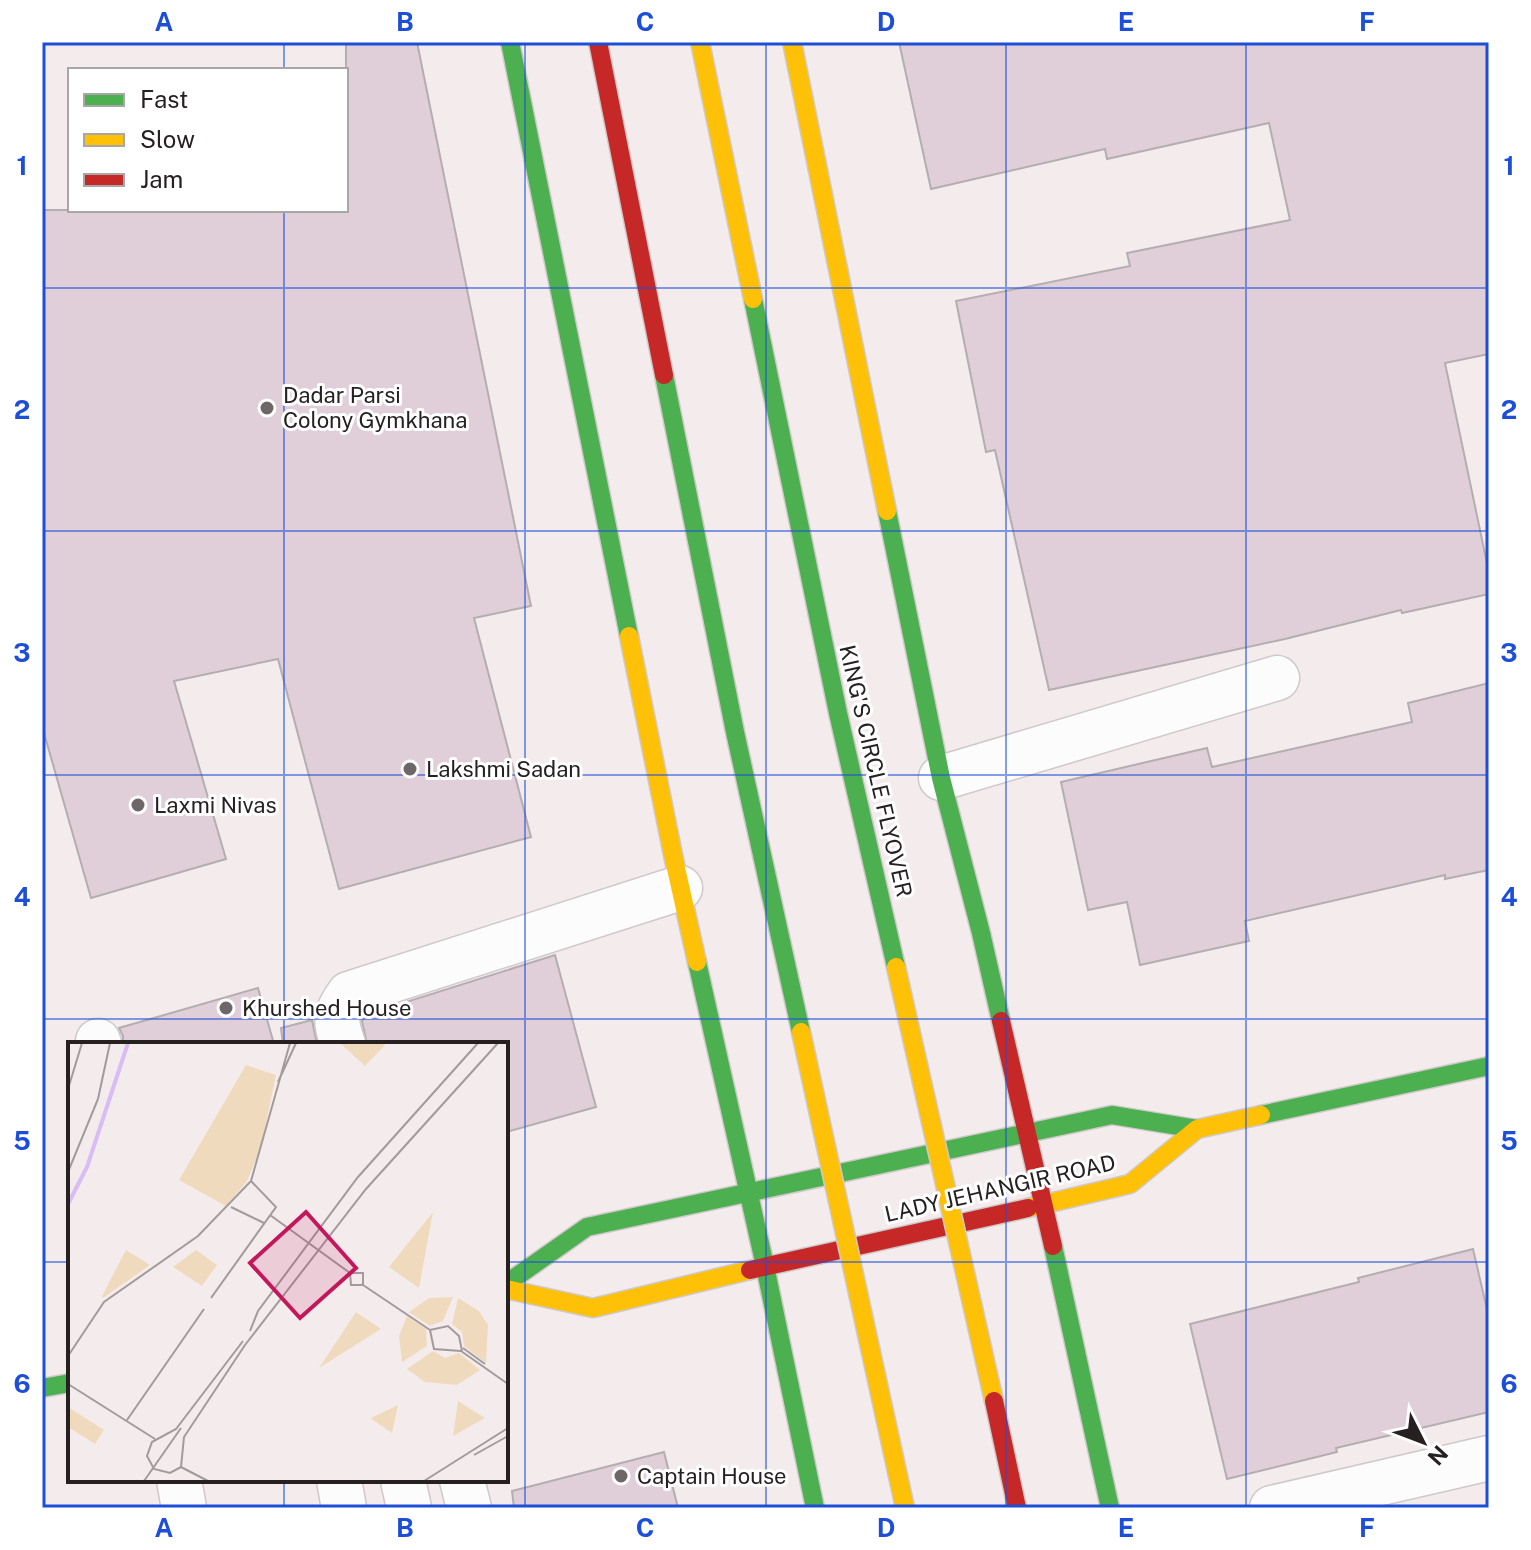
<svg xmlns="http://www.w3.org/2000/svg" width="1531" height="1550" font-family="'Public Sans',sans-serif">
	<rect width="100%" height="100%" fill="#f4ecec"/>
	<path fill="#e0ced8" stroke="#b4aeb0" stroke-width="2" d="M 346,42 L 417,42 L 531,606 L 474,618 L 531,837 L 339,889 L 278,659 L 174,681 L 226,859 L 91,898 L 42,726 L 42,210 L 346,210 Z
		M 899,42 L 1489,42 L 1489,354 L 1445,363 L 1489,573 L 1489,594 L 1402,613 L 1401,610 L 1285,639 L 1049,690 L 995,450 L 986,452 L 956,301 L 1130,266 L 1127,253 L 1290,220 L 1269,123 L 1107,159 L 1105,149 L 931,189 Z
		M 1489,683 L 1489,870 L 1445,879 L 1445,875 L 1245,921 L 1249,941 L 1140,965 L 1127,902 L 1088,910 L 1061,782 L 1207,748 L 1212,767 L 1412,722 L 1408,703 Z
		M 555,955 L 596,1107 L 506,1132 L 506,1044 L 367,1044 L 362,1021 L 365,1015 Z
		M 258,988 L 274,1044 L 123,1044 L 123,1036 L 119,1028 Z
		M 312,1020 L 317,1044 L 283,1044 L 281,1028 Z
		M 1473,1249 L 1489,1318 L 1489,1412 L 1336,1448 L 1337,1452 L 1227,1479 L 1190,1324 L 1359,1282 L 1358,1278 Z
		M 664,1452 L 678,1508 L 514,1508 L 512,1491 Z"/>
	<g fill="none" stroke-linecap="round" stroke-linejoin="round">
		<g stroke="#cfc9c9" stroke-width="47">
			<path id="street" d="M 941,778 L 1277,678
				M 98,1041 L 99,1044
				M 343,1044 C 335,1021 334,1014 349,994 L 680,888
				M 179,1480 L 184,1508
				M 339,1480 L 344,1508
				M 403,1480 L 409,1508
				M 462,1480 L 469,1508
				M 1272,1508 L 1489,1458"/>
		</g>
		<g stroke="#cfc9c9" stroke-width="21">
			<path id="fast" d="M 510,42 L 629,636
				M 887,511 L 941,778 L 981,933 L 1001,1021
				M 697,962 L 765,1266 L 815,1508
				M 1261,1115 L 1489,1066
				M 1053,1246 L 1110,1508
				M 506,1284 L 587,1227 L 1112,1115 L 1197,1129
				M 42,1388 L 70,1383"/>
		</g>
		<g stroke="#cfc9c9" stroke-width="21">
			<path id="slow" d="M 792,42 L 887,511
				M 629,636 L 673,855 L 697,962
				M 1028,1208 L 1130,1184 L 1197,1129 L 1261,1115
				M 506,1289 L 593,1308 L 750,1270"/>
		</g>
		<g stroke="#cfc9c9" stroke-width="21">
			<path id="jam" d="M 1001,1021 L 1053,1246
				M 750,1270 L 1028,1208"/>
		</g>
		<use href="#street" stroke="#fdfcfc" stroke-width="44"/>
		<use href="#fast" stroke="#4caf50" stroke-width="18"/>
		<use href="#slow" stroke="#ffc107" stroke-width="18"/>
		<use href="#jam" stroke="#c62828" stroke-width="18"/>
		<g stroke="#cfc9c9" stroke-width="21" stroke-linecap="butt">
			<path id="fast-bridge" d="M 753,299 L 838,713 L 896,967
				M 664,375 L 735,732 L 801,1032"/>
		</g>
		<g stroke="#cfc9c9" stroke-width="21" stroke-linecap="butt">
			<path id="slow-bridge" d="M 700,42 L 753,299
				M 896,967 L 994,1401
				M 801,1032 L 905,1508"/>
		</g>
		<g stroke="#cfc9c9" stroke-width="21" stroke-linecap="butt">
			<path id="jam-bridge" d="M 598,42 L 664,375
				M 994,1401 L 1017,1508"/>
		</g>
		<use href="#fast-bridge" stroke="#4caf50" stroke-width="18"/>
		<use href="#slow-bridge" stroke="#ffc107" stroke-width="18"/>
		<use href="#jam-bridge" stroke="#c62828" stroke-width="18"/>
	</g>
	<path fill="none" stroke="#1d4ed8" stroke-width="2" stroke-opacity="0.55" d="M 284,42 L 284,70M 525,42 L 525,1508M 766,42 L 766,1508M 1006,42 L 1006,1508M 1246,42 L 1246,1508M 284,210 L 284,1044M 42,288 L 1489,288M 42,531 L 1489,531M 42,775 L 1489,775M 42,1019 L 1489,1019M 42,1262 L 70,1262M 506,1262 L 1489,1262M 284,1480 L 284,1508"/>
	<g fill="#6e6768" stroke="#fff" stroke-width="3">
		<circle cx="267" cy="408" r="8"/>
		<circle cx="410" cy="769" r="8"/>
		<circle cx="138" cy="805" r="8"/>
		<circle cx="226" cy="1008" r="8"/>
		<circle cx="621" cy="1476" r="8"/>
	</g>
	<g text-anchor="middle" stroke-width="6" stroke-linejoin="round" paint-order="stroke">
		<g font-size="22" fill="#262021" stroke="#fff" text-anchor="start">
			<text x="283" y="403">Dadar Parsi<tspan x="283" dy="25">Colony Gymkhana</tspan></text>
			<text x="426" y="777">Lakshmi Sadan</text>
			<text x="154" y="813">Laxmi Nivas</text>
			<text x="242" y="1016">Khurshed House</text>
			<text x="637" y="1484">Captain House</text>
		</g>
		<g font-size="22" fill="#262021" stroke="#fff">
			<text transform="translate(876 771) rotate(77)" y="8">KING'S CIRCLE FLYOVER</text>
			<text transform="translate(1000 1188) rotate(-13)" y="8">LADY JEHANGIR ROAD</text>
		</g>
	</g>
	<g transform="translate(68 1042)">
		<rect width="440" height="440" fill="#f4ecec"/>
		<path d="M 272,1 L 315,1 L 317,3 L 297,24 ZM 178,23 L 208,33 L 193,105 L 179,139 L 158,164 L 111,138 ZM 365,170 L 351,246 L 321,225 ZM 58,208 L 82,223 L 35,256 L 34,254 ZM 128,208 L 149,223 L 134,244 L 105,225 ZM 385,255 L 375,279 L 362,284 L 341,270 L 361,256 ZM 390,256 L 411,269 L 420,283 L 418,321 L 396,304 L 394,290 L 384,282 ZM 288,270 L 313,287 L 251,326 ZM 339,274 L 358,287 L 359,304 L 334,320 L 331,294 ZM 365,309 L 377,316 L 391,311 L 412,328 L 389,343 L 357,340 L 339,327 ZM 390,359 L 417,376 L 385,394 ZM 330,363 L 324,391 L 302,376 L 303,376 ZM 0,365 L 36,388 L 27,402 L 0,385 Z" fill="#f0dabd"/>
		<path fill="none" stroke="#d8bcf4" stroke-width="4" d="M 0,162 L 19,125 L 60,1"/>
		<path fill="none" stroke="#a29a9b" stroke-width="2" d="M 210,40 L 228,1M 0,47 L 14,1M 0,130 L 30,57 L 42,1M 163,165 L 196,181M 202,173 L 282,231M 282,231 L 295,231 L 295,243M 282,231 L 283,243 L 295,243M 295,243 L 362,288M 143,256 L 208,165 L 183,139M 362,288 L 380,284 L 391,294 L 394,309M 362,288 L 366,307 L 393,309M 182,289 L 190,269 L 290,135 L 410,1M 175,299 L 108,387 L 84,400 L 79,414 L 86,427 L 102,431 L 113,425 L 116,395 L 177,303 L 298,147 L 430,1M 395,306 L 417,322M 393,309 L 440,342M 0,314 L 36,260 L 130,194 L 183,139 L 222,1M 0,342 L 87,397M 59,378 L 136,267M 406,413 L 440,394M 113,425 L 140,439M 76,439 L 113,386M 356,439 L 440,386"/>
		<path fill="#c2185b" fill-opacity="0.15" stroke="#c2185b" stroke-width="4" d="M 238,170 L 288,226 L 232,276 L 182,221 Z"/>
		<rect width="440" height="440" fill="none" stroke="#262021" stroke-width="4"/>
	</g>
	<rect width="1531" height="1550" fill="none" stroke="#ffffff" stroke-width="88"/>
	<rect x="68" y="68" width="280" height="144" fill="#ffffff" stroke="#a8a6a6" stroke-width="2"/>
	<rect x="84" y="94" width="40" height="12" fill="#4caf50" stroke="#a8a6a6" stroke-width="2"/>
	<text x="140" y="108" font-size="24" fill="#262021">Fast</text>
	<rect x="84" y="134" width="40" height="12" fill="#ffc107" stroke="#a8a6a6" stroke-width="2"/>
	<text x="140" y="148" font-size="24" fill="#262021">Slow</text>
	<rect x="84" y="174" width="40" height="12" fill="#c62828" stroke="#a8a6a6" stroke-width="2"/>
	<text x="140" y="188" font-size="24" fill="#262021">Jam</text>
	<g transform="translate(1423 1442) rotate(132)" stroke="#ffffff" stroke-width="6" paint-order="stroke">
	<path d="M0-6L14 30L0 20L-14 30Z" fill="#262021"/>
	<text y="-12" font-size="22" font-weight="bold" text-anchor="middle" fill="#262021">N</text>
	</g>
	<rect x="44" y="44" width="1443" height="1462" fill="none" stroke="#1d4ed8" stroke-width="3"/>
	<g font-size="26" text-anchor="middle" font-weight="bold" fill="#1d4ed8">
		<text x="164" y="31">A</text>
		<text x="405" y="31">B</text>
		<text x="645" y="31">C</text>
		<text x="886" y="31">D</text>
		<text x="1126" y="31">E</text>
		<text x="1367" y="31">F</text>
		<text x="22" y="175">1</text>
		<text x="1509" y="175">1</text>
		<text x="22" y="419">2</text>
		<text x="1509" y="419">2</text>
		<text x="22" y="662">3</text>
		<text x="1509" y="662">3</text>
		<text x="22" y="906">4</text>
		<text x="1509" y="906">4</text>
		<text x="22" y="1150">5</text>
		<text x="1509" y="1150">5</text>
		<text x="22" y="1393">6</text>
		<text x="1509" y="1393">6</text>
		<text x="164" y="1537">A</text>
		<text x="405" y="1537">B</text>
		<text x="645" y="1537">C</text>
		<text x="886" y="1537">D</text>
		<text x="1126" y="1537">E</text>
		<text x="1367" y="1537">F</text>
	</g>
</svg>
